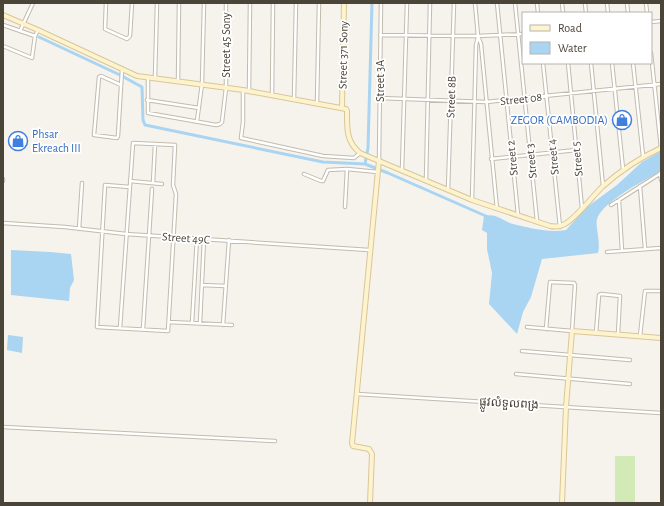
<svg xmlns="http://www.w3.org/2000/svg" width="664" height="506" font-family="'Alegreya Sans','Noto Sans Khmer',sans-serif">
	<rect width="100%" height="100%" fill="#f6f3ec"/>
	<path fill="#d2eab5" d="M 615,456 L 635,456 L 635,502 L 615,502 Z"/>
	<path fill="#a9d4f2" d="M 661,151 L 661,171 C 644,181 603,201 597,219 C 595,226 601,242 598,253 L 542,259 L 531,297 L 523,312 L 517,334 L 489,304 L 492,273 L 487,249 L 487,233 L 482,230 L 484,216 C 497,213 502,221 513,224 C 530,228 549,233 566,230 L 587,207 L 617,185 L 642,162 Z
		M 11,250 L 50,252 L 71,254 L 74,280 L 70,288 L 69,301 L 11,295 Z
		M 8,335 L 23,337 L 22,353 L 7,350 Z"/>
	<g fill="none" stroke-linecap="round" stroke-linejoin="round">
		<path stroke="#a9d4f2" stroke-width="3" d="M 39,37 L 120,75 L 142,87 L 143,120 L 145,125 L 323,162 L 365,164 L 388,173 L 488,217
			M 365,164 L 368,148 L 372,3"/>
		<g stroke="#c2bbae" stroke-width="4.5">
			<path id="street" d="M 106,3 L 105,29 L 127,39 L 130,36 L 132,3
				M 475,3 L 478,36 L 481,44 L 497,209
				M 497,3 L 518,215
				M 515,3 L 537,221
				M 537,3 L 538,13
				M 562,3 L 563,13
				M 585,3 L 586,13
				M 607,3 L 608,13
				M 627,3 L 628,13
				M 646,3 L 647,13
				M 651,22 L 661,21
				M 3,25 L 35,36
				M 20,31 L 33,3
				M 380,35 L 478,36 L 523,34
				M 3,46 L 32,58 L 35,36 L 38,30
				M 651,53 L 661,148
				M 543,63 L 560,227
				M 568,63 L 582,208
				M 591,63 L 603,186
				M 612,63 L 623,169
				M 633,63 L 643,156
				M 148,78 L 148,113 L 216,125 L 220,124 L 222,122 L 226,88 L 226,3
				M 155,78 L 157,3
				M 178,81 L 179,3
				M 121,85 L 101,76 L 99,77 L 94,135 L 117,138 L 118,136 L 122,70
				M 243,90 L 243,122 L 241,138 L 323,156 L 354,158 L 360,153
				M 249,91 L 250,3
				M 272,95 L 273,3
				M 380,98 L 486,102 L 661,84
				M 294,99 L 296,3
				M 147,100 L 199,108
				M 317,103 L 319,3
				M 197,121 L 202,84 L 204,3
				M 491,159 L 576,150
				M 379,160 L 381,3
				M 402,170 L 407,3
				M 660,173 L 661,180
				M 304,174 L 321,181 L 323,181 L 328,170 L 347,169
				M 426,180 L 430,3
				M 3,181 L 3,179
				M 130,181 L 162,184
				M 153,183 L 155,144
				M 640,186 L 645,249
				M 448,190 L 454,3
				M 472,200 L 476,45 L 478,37
				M 619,200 L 622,251
				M 611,205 L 661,173
				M 345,207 L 347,169 L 378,172
				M 3,223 L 65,227 L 126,234 L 369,250
				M 79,229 L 82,183
				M 607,252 L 661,248
				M 202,285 L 225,286
				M 169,322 L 232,325
				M 192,323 L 197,238
				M 200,323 L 204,239
				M 223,325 L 229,240
				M 527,327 L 572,331 L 575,285 L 574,283 L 550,282 L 546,329
				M 120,328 L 133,143 L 175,145 L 173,185 L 176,194 L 168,331 L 97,327 L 105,185 L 130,187
				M 143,329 L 152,189
				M 596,333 L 599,295 L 601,294 L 620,296 L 618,334
				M 640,336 L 645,291 L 661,291
				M 522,351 L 630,360
				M 516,374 L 630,384
				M 357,394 L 661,413
				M 3,427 L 275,441"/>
		</g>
		<g stroke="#d6c79b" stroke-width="6">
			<path id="secondary" d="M 3,15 L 38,30 L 137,76 L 243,90 L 346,109 L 347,111 C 347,128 346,142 360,153 L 472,200 L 550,226 C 556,227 560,227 565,224 C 578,216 591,198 602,187 C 620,171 639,158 661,148
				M 342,108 L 344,3
				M 370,503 L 372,454 L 369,449 L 353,446 L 352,443 L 379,160
				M 562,503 L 566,407 L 572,331 L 661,338"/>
		</g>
		<use href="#street" stroke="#fff" stroke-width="2.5"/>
		<use href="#secondary" stroke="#fff3cd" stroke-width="4"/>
	</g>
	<defs>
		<g id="shop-ring" transform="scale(1)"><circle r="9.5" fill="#fff" stroke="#3f7fe0" stroke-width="1.5"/><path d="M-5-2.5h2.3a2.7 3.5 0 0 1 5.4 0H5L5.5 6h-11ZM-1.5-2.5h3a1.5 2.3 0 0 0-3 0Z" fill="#3f7fe0"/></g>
	</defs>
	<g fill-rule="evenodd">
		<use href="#shop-ring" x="622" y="120"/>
		<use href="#shop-ring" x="18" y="141"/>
	</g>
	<g text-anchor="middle" stroke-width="3.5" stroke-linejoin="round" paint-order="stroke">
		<g font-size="12" fill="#4b4439" stroke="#fff">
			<text transform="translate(226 45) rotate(-90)" y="4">Street 45 Sony</text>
			<text transform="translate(343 55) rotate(-89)" y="4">Street 371 Sony</text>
			<text transform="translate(380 81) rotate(-90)" y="4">Street 3A</text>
			<text transform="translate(451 97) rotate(-88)" y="4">Street 8B</text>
			<text transform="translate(521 99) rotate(-6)" y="4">Street 08</text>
			<text transform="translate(553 157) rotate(-96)" y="4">Street 4</text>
			<text transform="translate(512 158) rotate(-96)" y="4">Street 2</text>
			<text transform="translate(577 159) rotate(-96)" y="4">Street 5</text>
			<text transform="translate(531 161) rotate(-96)" y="4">Street 3</text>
			<text transform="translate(186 238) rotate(4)" y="4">Street 49C</text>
			<text transform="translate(509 403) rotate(3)" y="4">ផ្លូវលំទួលពង្រ</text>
		</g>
		<g font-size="12" fill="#366cbe" stroke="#fff" text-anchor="end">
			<text x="608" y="124">ZEGOR (CAMBODIA)</text>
			<text x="32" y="138" text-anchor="start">Phsar<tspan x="32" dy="14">Ekreach III</tspan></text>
		</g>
	</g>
	<rect width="664" height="506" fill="none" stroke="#4b4439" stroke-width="8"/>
	<rect x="522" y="12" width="130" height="52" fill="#ffffff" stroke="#b7b4b0"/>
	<rect x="530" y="25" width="20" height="6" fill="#fff3cd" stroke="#b7b4b0"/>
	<text x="558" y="32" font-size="12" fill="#4b4439">Road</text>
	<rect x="530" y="42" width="20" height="12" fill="#a9d4f2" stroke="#b7b4b0"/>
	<text x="558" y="52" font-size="12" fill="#4b4439">Water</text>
</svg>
